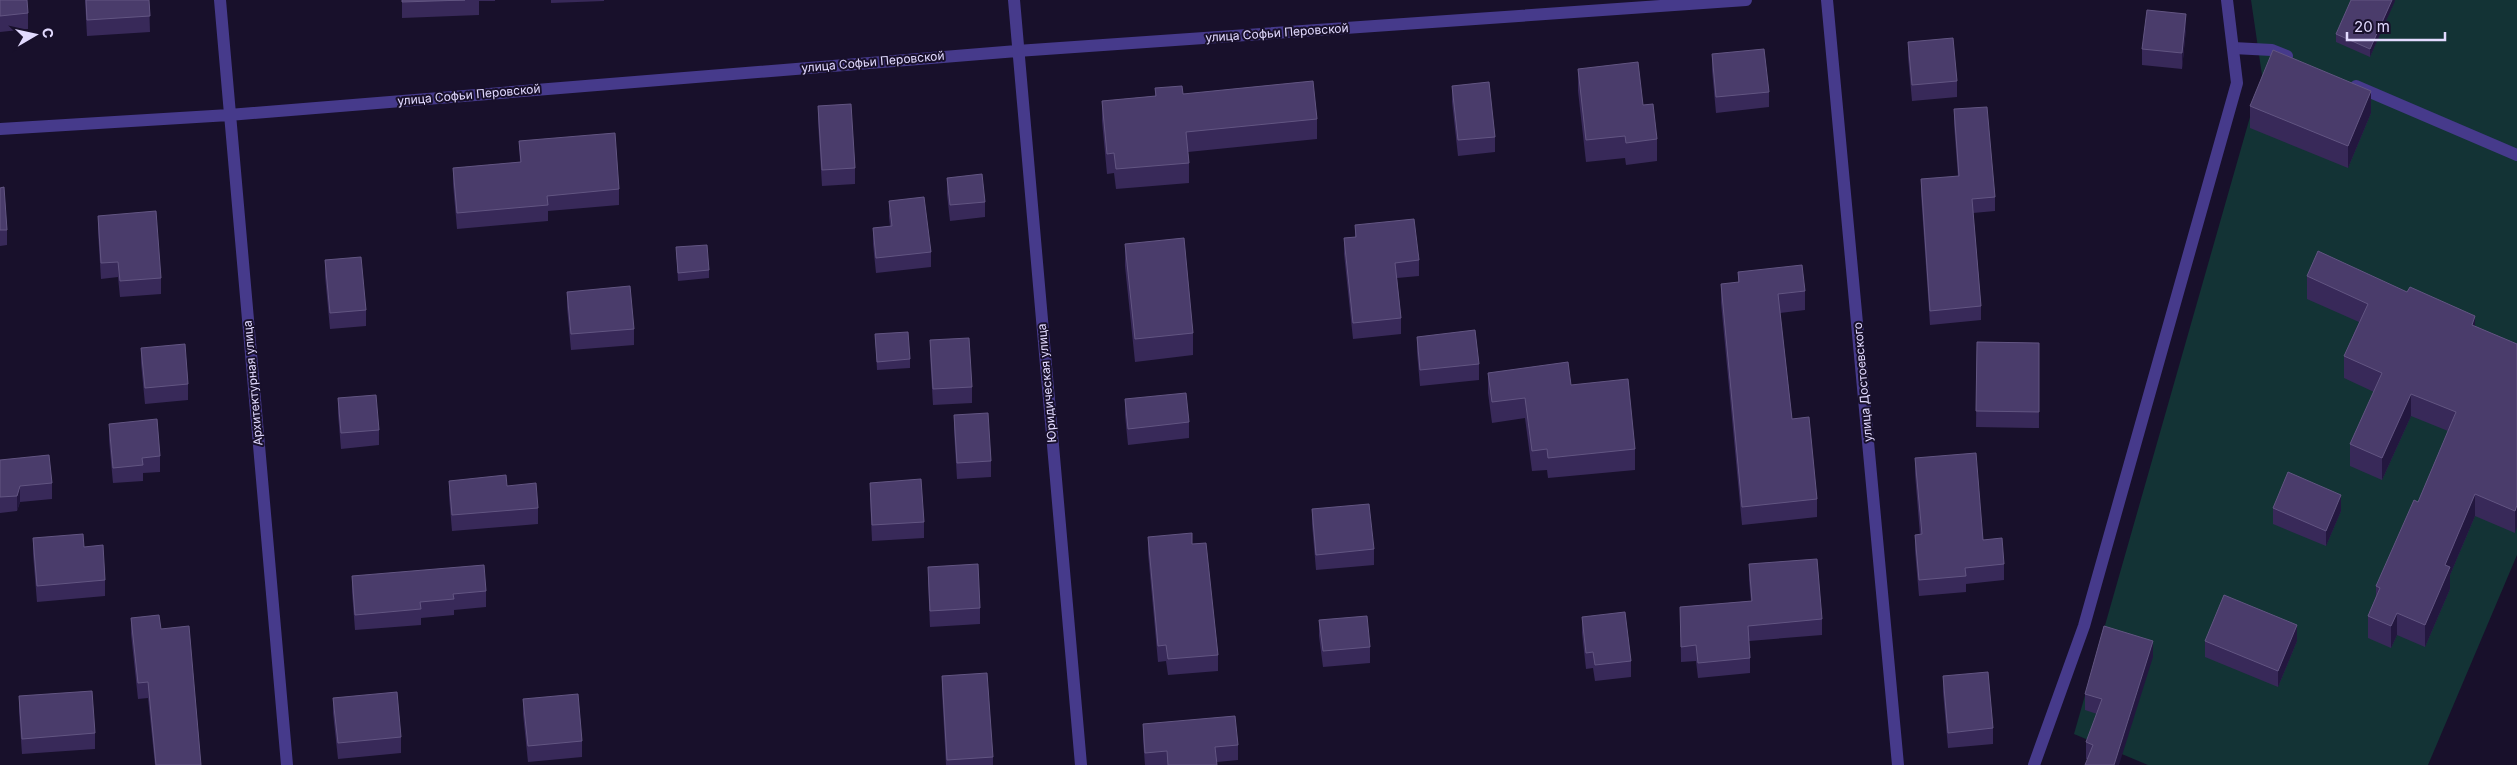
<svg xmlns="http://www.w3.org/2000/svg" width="2517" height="765" font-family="Inter,sans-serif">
	<rect width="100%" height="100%" fill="#18102b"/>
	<path fill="#133335" d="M 2251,0 L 2517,0 L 2517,555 L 2428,765 L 2148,765 L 2074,734 L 2262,75 Z"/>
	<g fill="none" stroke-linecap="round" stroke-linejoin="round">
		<path stroke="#463a8b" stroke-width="12" d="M 2233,48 L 2272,50 L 2287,56
			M 2356,86 L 2517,155"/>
		<path stroke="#463a8b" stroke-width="12" d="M 220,0 L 287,765
			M 1014,0 L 1081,765
			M 1827,0 L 1898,765
			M 0,129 L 229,115 L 1017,51 L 1746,0
			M 2034,765 L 2084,626 L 2237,83 L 2227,0"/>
	</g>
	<path fill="#382959" d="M 0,0 L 28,13 L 28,29 L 0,32 Z
		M 85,0 L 149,0 L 150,32 L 87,36 Z
		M 402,0 L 495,0 L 495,1 L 479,1 L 479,15 L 402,18 Z
		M 551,0 L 604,0 L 604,1 L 551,3 Z
		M 2395,0 L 2370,57 L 2336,42 L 2336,34 Z
		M 2186,29 L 2182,69 L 2142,65 L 2142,49 Z
		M 1908,42 L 1957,81 L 1957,97 L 1912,101 L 1908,57 Z
		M 1712,54 L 1769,92 L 1769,107 L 1716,113 L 1712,70 Z
		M 1578,69 L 1643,105 L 1657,139 L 1657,161 L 1626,165 L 1625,158 L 1586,162 L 1578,91 Z
		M 1452,86 L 1495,137 L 1495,152 L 1458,156 L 1452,102 Z
		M 1155,88 L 1317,119 L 1317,139 L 1188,152 L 1189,163 L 1189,183 L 1116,189 L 1114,173 L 1107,174 L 1102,121 L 1102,101 L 1155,96 Z
		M 818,106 L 855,168 L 855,184 L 822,186 L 818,122 Z
		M 2250,106 L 2371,113 L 2348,168 L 2250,128 Z
		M 1954,109 L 1995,197 L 1995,211 L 1973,213 L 1981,306 L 1981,320 L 1930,325 L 1921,194 L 1921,179 L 1958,177 L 1954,124 Z
		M 519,141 L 619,189 L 619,205 L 548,211 L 548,221 L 457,229 L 453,184 L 453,168 L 520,162 Z
		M 947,178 L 985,202 L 985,217 L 950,221 L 947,194 Z
		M 0,188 L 7,230 L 7,245 L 0,246 Z
		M 889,201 L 931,252 L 931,267 L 876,273 L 873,244 L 873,228 L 890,226 L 889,217 Z
		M 98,216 L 161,278 L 161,294 L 120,297 L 118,277 L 101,279 L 98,232 Z
		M 1355,225 L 1419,260 L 1419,276 L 1397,278 L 1401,318 L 1401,334 L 1353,339 L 1344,254 L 1344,238 L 1355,237 Z
		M 1125,244 L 1193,333 L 1193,355 L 1135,362 L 1125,266 Z
		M 676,247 L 709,270 L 709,278 L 678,281 Z
		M 325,260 L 366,310 L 366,326 L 330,329 L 325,276 Z
		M 1738,272 L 1805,291 L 1805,310 L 1780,313 L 1792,419 L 1817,499 L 1817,517 L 1742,525 L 1721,303 L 1721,284 L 1738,283 Z
		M 2307,276 L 2475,326 L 2517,344 L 2515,533 L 2475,516 L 2450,575 L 2450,589 L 2425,647 L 2397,635 L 2391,648 L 2368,638 L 2368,616 L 2376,596 L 2376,586 L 2418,502 L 2448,431 L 2411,416 L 2382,480 L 2350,466 L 2350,444 L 2374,392 L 2344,378 L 2344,356 L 2359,322 L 2307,299 Z
		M 567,292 L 634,329 L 634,345 L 571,350 L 567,307 Z
		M 875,334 L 910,359 L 910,368 L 877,370 Z
		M 1417,337 L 1479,364 L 1479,380 L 1420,386 L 1417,352 Z
		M 930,340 L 972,387 L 972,403 L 933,405 L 930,356 Z
		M 1977,342 L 2039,343 L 2039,428 L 1976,427 Z
		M 141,348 L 188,384 L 188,400 L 145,404 L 141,363 Z
		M 1488,373 L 1571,385 L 1635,449 L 1635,470 L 1548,478 L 1547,470 L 1532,471 L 1525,418 L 1492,423 L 1488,393 Z
		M 338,398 L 379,430 L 379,445 L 341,449 L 338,414 Z
		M 1125,399 L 1189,422 L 1189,438 L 1128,445 L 1125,415 Z
		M 954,415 L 991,461 L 991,477 L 957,479 L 954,431 Z
		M 109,424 L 160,456 L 160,472 L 143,473 L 143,481 L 113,483 L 109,440 Z
		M 1915,458 L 2004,564 L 2004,580 L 1966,584 L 1966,592 L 1919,596 L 1915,551 L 1915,535 L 1920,535 L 1915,474 Z
		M 0,460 L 52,483 L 52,499 L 20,502 L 17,511 L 0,513 Z
		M 449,481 L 538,508 L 538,524 L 452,531 L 449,496 Z
		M 870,483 L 924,522 L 924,538 L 872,541 L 870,498 Z
		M 2273,508 L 2341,511 L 2326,546 L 2273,524 Z
		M 1312,509 L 1374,549 L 1374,565 L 1316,570 L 1312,524 Z
		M 1148,537 L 1192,544 L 1218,655 L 1218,671 L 1168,675 L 1166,661 L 1158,662 L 1148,553 Z
		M 33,538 L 84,547 L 105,580 L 105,596 L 37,602 L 33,554 Z
		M 1749,564 L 1822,619 L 1822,635 L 1749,641 L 1750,658 L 1750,673 L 1698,678 L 1696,661 L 1681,662 L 1680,607 L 1751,601 L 1749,580 Z
		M 928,567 L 980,608 L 980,624 L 930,627 L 928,583 Z
		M 352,576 L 486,591 L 486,607 L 454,610 L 454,615 L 421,618 L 421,625 L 355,630 L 352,592 Z
		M 1582,617 L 1631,661 L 1631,677 L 1595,681 L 1593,668 L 1586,669 L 1582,633 Z
		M 131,618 L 161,629 L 201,765 L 155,765 L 148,698 L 138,699 L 131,634 Z
		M 1319,620 L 1370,647 L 1370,663 L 1323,667 L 1319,636 Z
		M 2205,641 L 2297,641 L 2278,687 L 2205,657 Z
		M 2153,657 L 2088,759 L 2086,759 L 2086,742 L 2097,714 L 2085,710 L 2085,694 Z
		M 942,676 L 993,757 L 993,765 L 946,765 L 942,692 Z
		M 1943,676 L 1993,728 L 1993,744 L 1948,748 L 1943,692 Z
		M 19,696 L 95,733 L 95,749 L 22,754 L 19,712 Z
		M 333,698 L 401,737 L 401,753 L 338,759 L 333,713 Z
		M 523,699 L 582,741 L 582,757 L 528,762 L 523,714 Z
		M 1143,724 L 1238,745 L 1238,760 L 1217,762 L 1217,765 L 1145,765 L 1143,740 Z"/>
	<path fill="#23173f" d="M 2392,0 L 2395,0 L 2395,1 L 2370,57 L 2370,49 Z
		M 2186,14 L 2186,29 L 2182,69 L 2182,53 Z
		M 2371,91 L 2371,113 L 2348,168 L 2348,146 Z
		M 2475,316 L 2475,338 L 2472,325 Z
		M 2411,394 L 2411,416 L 2382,480 L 2382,458 Z
		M 20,486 L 20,502 L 17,511 L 17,496 Z
		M 2475,494 L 2475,516 L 2450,575 L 2450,589 L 2425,647 L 2425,625 L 2445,565 Z
		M 2341,495 L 2341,511 L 2326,546 L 2326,531 Z
		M 2517,505 L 2517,527 L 2515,533 L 2515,511 Z
		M 2397,613 L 2397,635 L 2391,648 L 2391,626 Z
		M 2297,625 L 2297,641 L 2278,687 L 2278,671 Z
		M 2153,641 L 2153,657 L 2119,765 L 2114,765 Z"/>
	<path fill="#4a3c6b" stroke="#625582" d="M 0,0 L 27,0 L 28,13 L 0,16 Z
		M 86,0 L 149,0 L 150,16 L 87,20 Z
		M 402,0 L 465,0 L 402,2 Z
		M 2351,0 L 2392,0 L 2370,49 L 2336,34 Z
		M 2147,10 L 2186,14 L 2182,53 L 2142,49 Z
		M 1953,38 L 1957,81 L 1912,85 L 1908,42 Z
		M 1764,49 L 1769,92 L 1716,97 L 1712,54 Z
		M 2273,50 L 2371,91 L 2348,146 L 2250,106 Z
		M 1638,62 L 1643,105 L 1653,104 L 1657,139 L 1626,143 L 1625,136 L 1586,140 L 1578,69 Z
		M 1313,81 L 1317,119 L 1186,132 L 1189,163 L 1116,169 L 1114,153 L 1107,154 L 1102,101 L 1156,96 L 1155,88 L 1182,86 L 1183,94 Z
		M 1489,82 L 1495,137 L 1458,140 L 1452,86 Z
		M 851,104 L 855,168 L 822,170 L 818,106 Z
		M 1987,107 L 1995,197 L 1972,199 L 1981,306 L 1930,311 L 1921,179 L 1959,176 L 1954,109 Z
		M 615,133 L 619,189 L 547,196 L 548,205 L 457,213 L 453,168 L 521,162 L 519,141 Z
		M 982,174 L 985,202 L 950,205 L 947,178 Z
		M 4,187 L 7,230 L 0,230 L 0,188 Z
		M 924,197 L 931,252 L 876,258 L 873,228 L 892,226 L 889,201 Z
		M 156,211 L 161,278 L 120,281 L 118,262 L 101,263 L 98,216 Z
		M 1414,219 L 1419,260 L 1395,263 L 1401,318 L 1353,323 L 1344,238 L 1356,237 L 1355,225 Z
		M 1184,238 L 1193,333 L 1135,339 L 1125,244 Z
		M 707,245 L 709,270 L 678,273 L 676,247 Z
		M 2318,251 L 2407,292 L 2410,287 L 2475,316 L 2472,325 L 2517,344 L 2517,505 L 2515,511 L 2475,494 L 2445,565 L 2450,567 L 2425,625 L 2397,613 L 2391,626 L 2368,616 L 2380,588 L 2376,586 L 2414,500 L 2418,502 L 2456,412 L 2411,394 L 2382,458 L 2350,444 L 2382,373 L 2344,356 L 2368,304 L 2307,276 Z
		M 361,257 L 366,310 L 330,313 L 325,260 Z
		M 1802,265 L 1805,291 L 1778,294 L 1792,419 L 1809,417 L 1817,499 L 1742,507 L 1721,284 L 1739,282 L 1738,272 Z
		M 630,286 L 634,329 L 571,334 L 567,292 Z
		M 1475,330 L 1479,364 L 1420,370 L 1417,337 Z
		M 908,332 L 910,359 L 877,362 L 875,334 Z
		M 969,338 L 972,387 L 933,389 L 930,340 Z
		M 1977,342 L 2039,343 L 2039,412 L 1976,411 Z
		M 185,344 L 188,384 L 145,388 L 141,348 Z
		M 1568,362 L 1571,385 L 1628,379 L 1635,449 L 1548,458 L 1547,449 L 1532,451 L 1525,398 L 1492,402 L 1488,373 Z
		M 1186,393 L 1189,422 L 1128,429 L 1125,399 Z
		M 376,395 L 379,430 L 341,433 L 338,398 Z
		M 988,413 L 991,461 L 957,463 L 954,415 Z
		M 157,419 L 160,456 L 142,458 L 143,465 L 113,468 L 109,424 Z
		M 1976,453 L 1983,540 L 2002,538 L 2004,564 L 1965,568 L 1966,576 L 1919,580 L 1915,535 L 1922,534 L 1915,458 Z
		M 49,455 L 52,483 L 20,486 L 17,496 L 0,497 L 0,460 Z
		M 2288,472 L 2341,495 L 2326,531 L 2273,508 Z
		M 506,475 L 507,486 L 536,483 L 538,508 L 452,515 L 449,481 Z
		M 921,479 L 924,522 L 872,525 L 870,483 Z
		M 1369,504 L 1374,549 L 1316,555 L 1312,509 Z
		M 1192,533 L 1192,544 L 1206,543 L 1218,655 L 1168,659 L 1166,645 L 1158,646 L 1148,537 Z
		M 83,534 L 84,547 L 103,545 L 105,580 L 37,586 L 33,538 Z
		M 1817,559 L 1822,619 L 1748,626 L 1750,658 L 1698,663 L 1696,645 L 1681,647 L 1680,607 L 1752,601 L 1749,564 Z
		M 978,564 L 980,608 L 930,611 L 928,567 Z
		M 484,565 L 486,591 L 453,594 L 454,599 L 420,602 L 421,609 L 355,615 L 352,576 Z
		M 2224,595 L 2297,625 L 2278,671 L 2205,641 Z
		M 1625,612 L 1631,661 L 1595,665 L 1593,652 L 1586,653 L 1582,617 Z
		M 159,615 L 161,629 L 189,626 L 201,765 L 156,765 L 148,682 L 138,683 L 131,618 Z
		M 1367,616 L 1370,647 L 1323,651 L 1319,620 Z
		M 2104,626 L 2153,641 L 2114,765 L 2085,765 L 2093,745 L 2086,742 L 2102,699 L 2085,694 Z
		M 1988,672 L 1993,728 L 1948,733 L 1943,676 Z
		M 987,673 L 993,757 L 947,760 L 942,676 Z
		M 92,691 L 95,733 L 22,739 L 19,696 Z
		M 397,692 L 401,737 L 338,743 L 333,698 Z
		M 578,694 L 582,741 L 528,746 L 523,699 Z
		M 1235,716 L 1238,745 L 1215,747 L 1217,765 L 1168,765 L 1167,751 L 1145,753 L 1143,724 Z"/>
	<g text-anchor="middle" stroke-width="4" stroke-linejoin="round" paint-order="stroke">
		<g font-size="12" fill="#e2daff" stroke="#18102b">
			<text transform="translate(1277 33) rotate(-4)" y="4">улица Софьи Перовской</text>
			<text transform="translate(873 62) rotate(-5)" y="4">улица Софьи Перовской</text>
			<text transform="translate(469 95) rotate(-5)" y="4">улица Софьи Перовской</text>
			<text transform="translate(1863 382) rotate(-95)" y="4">улица Достоевского</text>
			<text transform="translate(253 383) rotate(-95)" y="4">Архитектурная улица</text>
			<text transform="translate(1047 383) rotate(-95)" y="4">Юридическая улица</text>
		</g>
	</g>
	<g transform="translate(35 35) rotate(81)" stroke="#18102b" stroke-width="4" paint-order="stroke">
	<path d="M0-4L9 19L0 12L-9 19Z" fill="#e2daff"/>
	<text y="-8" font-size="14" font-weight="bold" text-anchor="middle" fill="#e2daff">С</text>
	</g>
	<path d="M2347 32v8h98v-8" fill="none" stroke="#e2daff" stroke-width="2.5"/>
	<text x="2354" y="32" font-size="15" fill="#e2daff" stroke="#18102b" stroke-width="4" paint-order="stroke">20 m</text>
</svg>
